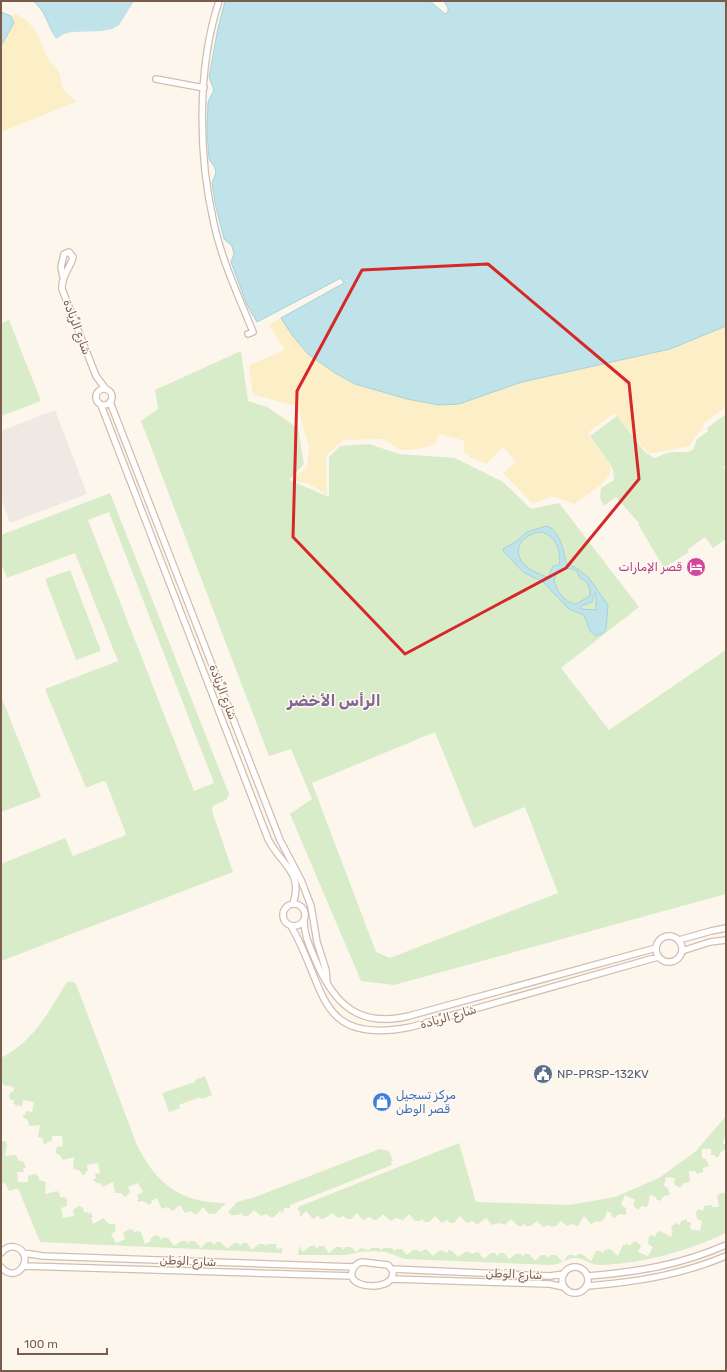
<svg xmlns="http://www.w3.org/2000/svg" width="727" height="1372" font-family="Rubik,'Noto Naskh Arabic',sans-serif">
	<rect width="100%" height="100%" fill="#fdf6ec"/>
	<path fill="#efe9e4" d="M 55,410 L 87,494 L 10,523 L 1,498 L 1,431 Z"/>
	<path fill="#d8ecc9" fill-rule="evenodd" d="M 9,320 L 41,401 L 1,416 L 1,323 Z
		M 241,351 L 248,401 L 267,407 L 298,428 L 304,464 L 289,480 L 329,497 L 329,457 L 340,446 L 369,444 L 399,454 L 455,458 L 503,482 L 531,509 L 559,503 L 639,607 L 561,668 L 609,730 L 726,650 L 726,894 L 394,985 L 361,981 L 290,814 L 312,799 L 291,749 L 269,756 L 141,421 L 158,409 L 155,390 ZM 435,732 L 474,828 L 525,807 L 558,893 L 390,958 L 376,952 L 312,783 Z
		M 726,414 L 726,465 L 723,467 L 726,471 L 726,539 L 713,548 L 705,537 L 687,550 L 689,552 L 664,568 L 638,524 L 639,523 L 616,497 L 604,506 L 600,498 L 601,488 L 614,480 L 613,469 L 590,436 L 617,416 L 645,452 L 654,458 L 670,452 L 688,452 L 693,450 L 697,439 L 708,431 L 707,428 Z
		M 110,493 L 229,794 L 226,800 L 213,806 L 212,811 L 233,872 L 1,961 L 1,864 L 65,838 L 73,856 L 124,836 L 126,834 L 106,782 L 103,781 L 86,788 L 45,689 L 118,661 L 75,553 L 7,578 L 1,563 L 1,535 ZM 109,512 L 214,783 L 194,791 L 88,520 Z
		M 70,570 L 101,651 L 76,660 L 45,579 Z
		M 1,696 L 41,797 L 1,812 Z
		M 71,981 L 76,984 L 137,1145 C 156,1184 181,1203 226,1203 L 215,1214 L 209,1214 L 203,1207 L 197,1214 L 194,1214 L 191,1211 L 185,1213 L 180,1205 L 173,1211 L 167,1207 L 162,1209 L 157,1198 L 151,1201 L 152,1203 L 149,1205 L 143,1201 L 138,1202 L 137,1200 L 139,1199 L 137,1195 L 143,1192 L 138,1183 L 128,1187 L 130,1192 L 125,1197 L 121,1193 L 115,1193 L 113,1182 L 103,1187 L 100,1183 L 97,1183 L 93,1180 L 96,1178 L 95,1174 L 100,1173 L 98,1163 L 87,1165 L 88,1171 L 85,1172 L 85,1175 L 83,1175 L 79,1170 L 73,1169 L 74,1157 L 63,1160 L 60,1155 L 55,1153 L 57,1147 L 63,1146 L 62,1136 L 52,1136 L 52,1141 L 47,1142 L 47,1144 L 43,1143 L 43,1138 L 38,1137 L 40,1125 L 29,1126 L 28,1120 L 23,1117 L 23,1115 L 25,1115 L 26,1111 L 32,1112 L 34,1102 L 23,1100 L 22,1106 L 18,1105 L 18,1107 L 13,1103 L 14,1100 L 11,1100 L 9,1096 L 11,1092 L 13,1092 L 14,1087 L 3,1085 L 2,1082 L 1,1058 C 32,1042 49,1013 66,983 Z
		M 205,1076 L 212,1095 L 201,1099 L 200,1097 L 179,1105 L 180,1108 L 169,1112 L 162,1093 L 195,1082 L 195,1080 Z
		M 726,1116 L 726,1138 L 724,1138 L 723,1144 L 726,1144 L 726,1149 L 721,1152 L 718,1157 L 715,1157 L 715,1155 L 711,1155 L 711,1149 L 702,1149 L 702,1158 L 706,1159 L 709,1166 L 703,1168 L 703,1172 L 696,1174 L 696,1171 L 689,1171 L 690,1182 L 684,1183 L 680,1188 L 674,1184 L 675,1178 L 666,1177 L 664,1186 L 668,1188 L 670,1195 L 664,1196 L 660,1201 L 656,1199 L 656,1197 L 650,1195 L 648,1206 L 646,1207 L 642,1206 L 638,1210 L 633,1205 L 635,1200 L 625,1195 L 621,1205 L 626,1208 L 626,1215 L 619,1214 L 615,1218 L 611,1216 L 612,1214 L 607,1211 L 605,1218 L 600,1222 L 597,1221 L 591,1224 L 584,1216 L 578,1226 L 572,1224 L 567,1226 L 561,1221 L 556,1226 L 551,1227 L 549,1225 L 543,1227 L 537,1221 L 531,1226 L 526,1226 L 524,1223 L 522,1226 L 518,1226 L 511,1219 L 505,1225 L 499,1223 L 492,1225 L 486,1218 L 477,1225 L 473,1221 L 467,1223 L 460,1216 L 454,1223 L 450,1223 L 447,1220 L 442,1223 L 435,1216 L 429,1222 L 425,1222 L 422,1219 L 419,1221 L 415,1221 L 409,1214 L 403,1220 L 396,1218 L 391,1221 L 383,1214 L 377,1220 L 373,1220 L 370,1217 L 363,1220 L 357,1213 L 351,1219 L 347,1219 L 344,1216 L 338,1218 L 332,1213 L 325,1218 L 321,1219 L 318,1216 L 313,1219 L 306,1211 L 300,1217 L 300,1211 L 298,1211 L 298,1207 L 459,1143 L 476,1202 L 569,1205 L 615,1197 L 659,1178 L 696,1151 Z
		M 1,1135 L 1,1141 L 5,1141 L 7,1144 L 5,1156 L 16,1155 L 19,1161 L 23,1161 L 26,1168 L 23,1168 L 24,1172 L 17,1172 L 18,1182 L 28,1182 L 28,1176 L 35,1174 L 39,1177 L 39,1180 L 46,1182 L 45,1194 L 57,1191 L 60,1194 L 60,1197 L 64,1197 L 67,1199 L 67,1206 L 61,1208 L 63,1218 L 74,1216 L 73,1210 L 79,1206 L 83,1208 L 84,1212 L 91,1213 L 93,1217 L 91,1218 L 93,1224 L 103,1218 L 109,1224 L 115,1224 L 116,1231 L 111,1234 L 116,1243 L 125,1239 L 123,1233 L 129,1229 L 133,1230 L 135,1233 L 137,1231 L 141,1232 L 145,1244 L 151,1241 L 150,1239 L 155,1235 L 159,1236 L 161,1240 L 164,1237 L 168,1238 L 174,1246 L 181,1241 L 186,1241 L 188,1244 L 190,1241 L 195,1241 L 201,1248 L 207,1242 L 212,1242 L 214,1245 L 217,1242 L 221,1242 L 227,1249 L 234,1243 L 238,1243 L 240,1246 L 243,1243 L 247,1243 L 252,1250 L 259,1244 L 264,1244 L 266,1246 L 268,1244 L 277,1244 L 276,1247 L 278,1250 L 282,1247 L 282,1253 L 40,1242 L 18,1188 L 9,1191 L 5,1183 L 1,1184 Z
		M 380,1149 L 389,1151 L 393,1161 L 391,1162 L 392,1165 L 290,1205 L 290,1208 L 284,1208 L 283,1214 L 280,1211 L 274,1217 L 270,1217 L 267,1214 L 261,1216 L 254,1210 L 248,1216 L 244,1216 L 241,1213 L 238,1215 L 231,1215 L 228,1212 L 237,1202 L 255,1197 Z
		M 726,1188 L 726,1233 C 687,1251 646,1263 602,1265 C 591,1266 584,1257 573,1258 C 565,1259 560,1265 551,1265 L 405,1259 L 386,1252 L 373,1251 L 360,1252 L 345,1255 L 298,1255 L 299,1246 L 303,1252 L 310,1246 L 315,1246 L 316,1249 L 319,1246 L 324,1246 L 329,1253 L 336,1247 L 341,1247 L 343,1250 L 346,1247 L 351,1247 L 356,1252 L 361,1248 L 369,1250 L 371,1248 L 379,1248 L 381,1250 L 384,1248 L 392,1248 L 394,1251 L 397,1249 L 402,1249 L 407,1255 L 413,1250 L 418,1250 L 420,1252 L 426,1249 L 433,1256 L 440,1250 L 447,1253 L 449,1250 L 452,1251 L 458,1257 L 465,1252 L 469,1252 L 472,1254 L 478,1252 L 484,1259 L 491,1253 L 495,1253 L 497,1256 L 500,1253 L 504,1253 L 509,1259 L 516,1254 L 521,1254 L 523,1257 L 525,1254 L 529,1254 L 535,1261 L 541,1255 L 546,1255 L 548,1258 L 551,1255 L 556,1255 L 563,1262 L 568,1255 L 574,1255 L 576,1257 L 578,1254 L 582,1254 L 591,1261 L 596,1251 L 600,1251 L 603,1253 L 605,1250 L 610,1249 L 618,1256 L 623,1245 L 627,1244 L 630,1246 L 632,1243 L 636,1241 L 641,1246 L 638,1252 L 648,1256 L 653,1247 L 648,1244 L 649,1236 L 652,1235 L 656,1237 L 656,1233 L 660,1231 L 671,1237 L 673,1231 L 671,1230 L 672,1226 L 676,1223 L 680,1225 L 681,1221 L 687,1219 L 687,1222 L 691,1222 L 690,1229 L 700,1231 L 702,1221 L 697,1219 L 696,1212 L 699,1209 L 703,1211 L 704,1206 L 712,1205 L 712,1207 L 719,1207 L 717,1196 L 721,1193 L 725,1193 Z"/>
	<path fill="#fcefc7" d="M 16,14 L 26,20 L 36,31 L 48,59 L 59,72 L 63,89 L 76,102 L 1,132 L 1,46 L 10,30 L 13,19 L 11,16 Z
		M 281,318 L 292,335 L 308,354 L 335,373 L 355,384 L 407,399 L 439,405 L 469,401 L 522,382 L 670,349 L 726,326 L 726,407 L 704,423 C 703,430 694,437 690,446 L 649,454 L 614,413 L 588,433 L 610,466 L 610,475 L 601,485 L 574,504 L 552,496 L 533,504 L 503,473 L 516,462 L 503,447 L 486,464 L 470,457 L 463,451 L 465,441 L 439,434 L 435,444 L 419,449 L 401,450 L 383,439 L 343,440 L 326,456 L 327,495 L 311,485 L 293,480 L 307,466 L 309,447 L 297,406 L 253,395 L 249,365 L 285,350 L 269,325 Z"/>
	<path fill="#bfe3e8" stroke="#a5d3da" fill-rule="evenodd" d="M 31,1 L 134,1 C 130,9 126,19 119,25 C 101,40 76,25 56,40 C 49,28 44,5 31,1 Z
		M 225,1 L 430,1 L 445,14 L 448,12 L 448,8 L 444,1 L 726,1 L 726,326 L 670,349 L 522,382 L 459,404 L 439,405 L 407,399 L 355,384 L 335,373 L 308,354 L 292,335 L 281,318 L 344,283 L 341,278 L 257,322 L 247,305 L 231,262 L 234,254 L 232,246 L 224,239 L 215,203 L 212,183 L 216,173 L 215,168 L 209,159 L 207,132 L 208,102 L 214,90 L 209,77 L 218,28 Z
		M 1,12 L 11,16 L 14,23 L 1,46 Z
		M 546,526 C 560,529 564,552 566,563 L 578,569 L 589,578 L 608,605 L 606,629 L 603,633 L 596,636 L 590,631 L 584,615 L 569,609 L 543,582 L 523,572 L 504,552 L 503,549 L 517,541 L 527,532 ZM 541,532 C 555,535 562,551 559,565 L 553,566 L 548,577 C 544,577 541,574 537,573 C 510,561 513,536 541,532 ZM 569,568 L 577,571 L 580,578 L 587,582 L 590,590 L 590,596 L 576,604 C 564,603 556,590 554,580 L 557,571 ZM 596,593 L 596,610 L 581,609 L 581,606 L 592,602 L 594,594 Z"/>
	<path fill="#fdf6ec" d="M 29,1 L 35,3 L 56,39 L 64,34 L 72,32 L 102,31 L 112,29 L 119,25 L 134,1 L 136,1 L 129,14 L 121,26 L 113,30 L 103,33 L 72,34 L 65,36 L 56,42 L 49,32 L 42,15 L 34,4 Z"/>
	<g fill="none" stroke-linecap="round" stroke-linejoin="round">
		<g stroke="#d1beb0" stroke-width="8">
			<path id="street" d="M 219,1 C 197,68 198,155 214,224 C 222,261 239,297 253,332 L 248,334
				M 156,79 L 204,88
				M 63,277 L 61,267 L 64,254 L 69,252 L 73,257 C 70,269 61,276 62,289 L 96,376 L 105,388
				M96 397a8 8 0 1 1 16 0a8 8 0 1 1-16 0Z
				M 110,402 L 280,840 L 301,880 L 311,906 L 317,942 L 326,970 L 327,983
				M 101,405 L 268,839 C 281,865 304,872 293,904
				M283 915a11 11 0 1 1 22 0a11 11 0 1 1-22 0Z
				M 304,921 C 304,935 310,947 315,959 C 334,1005 359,1028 409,1016 L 656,948
				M 291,926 C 327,987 315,1046 411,1027 L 658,957
				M656 949a13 13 0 1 1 26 0a13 13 0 1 1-26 0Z
				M 679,940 L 711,931 L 726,928
				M 682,951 L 710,942 L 726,940
				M 1,1253 C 5,1248 9,1246 15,1247 C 37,1253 18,1287 1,1267
				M 23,1253 L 43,1256 L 354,1267
				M 362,1262 L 388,1265 L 393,1271 C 394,1288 368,1288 358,1283 C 347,1278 352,1264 362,1262 Z
				M 24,1266 L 352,1276
				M562 1280a13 13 0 1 1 26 0a13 13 0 1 1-26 0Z
				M 392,1269 L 550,1276 L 564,1274
				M 588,1276 C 638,1272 680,1265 726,1245
				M 392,1279 L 550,1284 L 564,1287
				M 588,1286 C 636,1282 681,1275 726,1256"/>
		</g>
		<use href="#street" stroke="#fff" stroke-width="5.5"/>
	</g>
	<path fill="none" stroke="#d62828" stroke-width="3" stroke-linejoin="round" d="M 488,264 L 629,383 L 639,479 L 566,568 L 405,654 L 293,537 L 297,391 L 362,270 Z"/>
	<defs>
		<g id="hotel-disc" transform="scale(1)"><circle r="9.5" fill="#d1479c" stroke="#fffaf3"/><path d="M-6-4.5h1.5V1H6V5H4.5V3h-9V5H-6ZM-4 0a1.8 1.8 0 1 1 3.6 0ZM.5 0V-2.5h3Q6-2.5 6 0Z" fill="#fff"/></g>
		<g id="civic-disc" transform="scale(1)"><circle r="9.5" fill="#5c6f8a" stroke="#fffaf3"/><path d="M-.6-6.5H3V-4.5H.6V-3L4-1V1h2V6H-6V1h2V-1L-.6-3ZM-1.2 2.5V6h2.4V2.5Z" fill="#fff"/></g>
		<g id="shop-disc" transform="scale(1)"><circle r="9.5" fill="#3f7fe0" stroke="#fffaf3"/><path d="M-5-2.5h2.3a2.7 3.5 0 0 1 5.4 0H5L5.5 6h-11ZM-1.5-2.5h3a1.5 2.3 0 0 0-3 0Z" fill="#fff"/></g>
	</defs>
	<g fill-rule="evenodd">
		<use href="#hotel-disc" x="696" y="567"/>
		<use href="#civic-disc" x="543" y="1074"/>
		<use href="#shop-disc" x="382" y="1102"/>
	</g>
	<g text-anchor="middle" stroke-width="3" stroke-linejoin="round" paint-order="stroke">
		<g font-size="12" fill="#7a5c4d" stroke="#fffaf3">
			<text transform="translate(77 327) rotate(69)" y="4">شارع الرِّيادة</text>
			<text transform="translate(223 692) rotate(69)" y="4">شارع الرِّيادة</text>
			<text transform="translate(448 1017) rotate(-16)" y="4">شارع الرِّيادة</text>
			<text transform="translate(188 1261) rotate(2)" y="4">شارع الوَطَن</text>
			<text transform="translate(514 1274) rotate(2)" y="4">شارع الوَطَن</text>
		</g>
		<g font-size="12" fill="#b23c85" stroke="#fffaf3" text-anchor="end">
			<text x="682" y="571">قصر الإمارات</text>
		</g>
		<g font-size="12" fill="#4e5e75" stroke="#fffaf3" text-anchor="start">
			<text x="557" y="1078">NP-PRSP-132KV</text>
		</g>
		<g font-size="12" fill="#366cbe" stroke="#fffaf3" text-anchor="start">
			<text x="396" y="1099">مركز تسجيل<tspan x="396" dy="14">قصر الوطن</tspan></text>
		</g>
		<g font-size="16" font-weight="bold" fill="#846695" stroke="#fffaf3">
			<text x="334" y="706">الرأس الأخضر</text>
		</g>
	</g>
	<rect width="727" height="1372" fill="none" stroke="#7a5c4d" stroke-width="4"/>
	<path d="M18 1348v6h89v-6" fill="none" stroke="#7a5c4d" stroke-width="2"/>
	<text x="24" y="1348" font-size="12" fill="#7a5c4d" stroke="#fffaf3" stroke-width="3" paint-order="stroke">100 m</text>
</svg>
